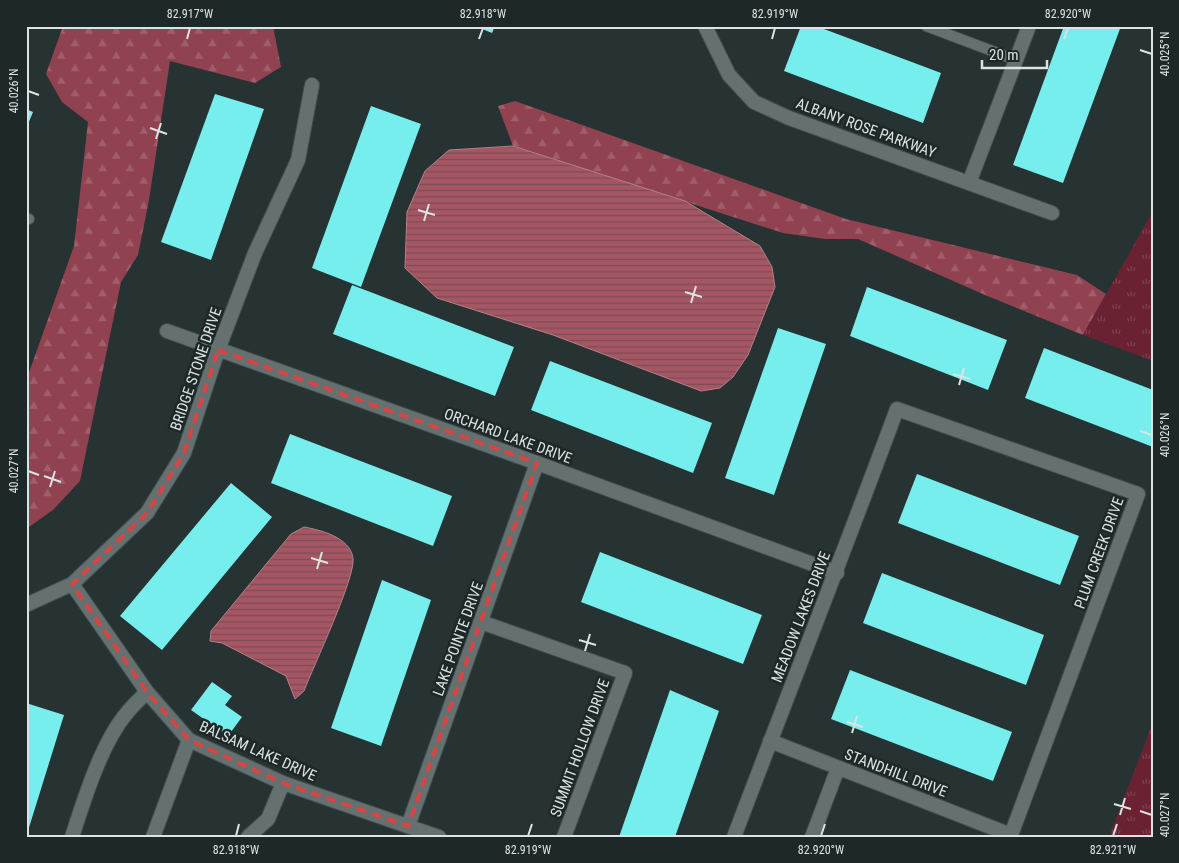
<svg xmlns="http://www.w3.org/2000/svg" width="1179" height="863" font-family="'Roboto Condensed',sans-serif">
	<defs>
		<pattern id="forest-firs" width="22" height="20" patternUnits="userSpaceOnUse" patternTransform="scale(1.25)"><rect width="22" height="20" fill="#914251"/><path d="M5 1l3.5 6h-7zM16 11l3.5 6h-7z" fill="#a05d6a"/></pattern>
		<pattern id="park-tufts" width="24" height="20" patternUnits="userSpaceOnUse" patternTransform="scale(1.25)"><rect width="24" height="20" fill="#6a2132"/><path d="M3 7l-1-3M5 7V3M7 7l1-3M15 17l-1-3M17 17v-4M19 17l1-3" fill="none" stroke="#7f4150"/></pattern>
		<pattern id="water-rules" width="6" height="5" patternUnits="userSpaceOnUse" patternTransform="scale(1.25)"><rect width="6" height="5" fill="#a65563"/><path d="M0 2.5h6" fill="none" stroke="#794d55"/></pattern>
	</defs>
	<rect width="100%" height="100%" fill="#273232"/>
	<path fill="url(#forest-firs)" d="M 63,26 L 273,26 L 281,67 L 255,83 L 170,61 L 149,200 L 138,255 L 121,282 L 80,481 L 53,510 L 26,529 L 26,381 L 74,246 L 88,122 L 62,102 L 46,74 Z
		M 515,101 L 846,219 L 1077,275 L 1106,294 L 1083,335 L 985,295 L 858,239 L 825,239 L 783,233 L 513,146 L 498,106 Z"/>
	<path fill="url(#park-tufts)" d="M 1153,211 L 1153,361 L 1083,335 Z
		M 1153,722 L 1153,837 L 1109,837 Z"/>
	<path fill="url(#water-rules)" stroke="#b68089" d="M 513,146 L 685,201 L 760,246 L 772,267 L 775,287 L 748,355 L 733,377 L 720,388 L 701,391 L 553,335 L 437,298 L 405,268 L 407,212 L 425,171 L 449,150 Z
		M 304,527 C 320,530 350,537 353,558 C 356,577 313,667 304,691 L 295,699 L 286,676 L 222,643 L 210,641 L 211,631 L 291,534 Z"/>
	<path fill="#76eeed" d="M 475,26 L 495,26 L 492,33 Z
		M 801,26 L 816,26 L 941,73 L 923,123 L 784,71 Z
		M 1064,26 L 1121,26 L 1063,183 L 1013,165 Z
		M 215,94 L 264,109 L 211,260 L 161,242 Z
		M 371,106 L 421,124 L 361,287 L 312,268 Z
		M 26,109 L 33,112 L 26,129 Z
		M 352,285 L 514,347 L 495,396 L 333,334 Z
		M 867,287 L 1007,340 L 988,390 L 850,336 Z
		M 778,328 L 826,344 L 774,495 L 725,478 Z
		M 1044,348 L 1153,390 L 1153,447 L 1025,398 Z
		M 550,361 L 712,423 L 693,473 L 531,410 Z
		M 290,434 L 452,496 L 433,546 L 271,483 Z
		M 917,474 L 1079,536 L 1060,585 L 898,523 Z
		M 231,483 L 272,517 L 162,650 L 120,616 Z
		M 600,552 L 762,615 L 743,664 L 581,602 Z
		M 882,573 L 1044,635 L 1026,685 L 863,623 Z
		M 382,580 L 431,600 L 381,746 L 331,728 Z
		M 850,670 L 1012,732 L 993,781 L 831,719 Z
		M 212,682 L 232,696 L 225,705 L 242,717 L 228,736 L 191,710 Z
		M 670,690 L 719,711 L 675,837 L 619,837 Z
		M 26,703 L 64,715 L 27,834 L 26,834 Z"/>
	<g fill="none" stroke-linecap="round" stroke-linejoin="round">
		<g stroke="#454e4e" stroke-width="12">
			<path id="service" d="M 926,26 L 1016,60
				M 26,218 L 29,219"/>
		</g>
		<g stroke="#454e4e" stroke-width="16">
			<path id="minor" d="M 705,26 L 729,75 L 754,102 L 789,118 L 1052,213
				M 969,183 L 1029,26
				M 167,331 L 537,463 L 837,573
				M 72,584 L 147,692 L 189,740 L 283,783 L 439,837
				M 26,605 L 72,584 L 147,513 L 184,453 L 218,350 L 255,253 L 298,160 L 312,85
				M 481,622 L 625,673 L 564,837
				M 408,826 L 537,463
				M 72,837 C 84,800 101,744 126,714 C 132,706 140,699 147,692
				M 153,837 L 189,740
				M 248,837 L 268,819 L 283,783
				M 734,837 C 788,694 844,552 897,409 L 1138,494 L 1011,835 L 770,741
				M 812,837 L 838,768"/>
		</g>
		<use href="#service" stroke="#657171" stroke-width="10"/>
		<use href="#minor" stroke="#657171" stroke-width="14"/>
	</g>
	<path fill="none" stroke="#d74444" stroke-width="4" stroke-dasharray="10 6" stroke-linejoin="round" d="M 218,350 L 537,463 L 408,826 L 283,783 L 189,740 L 147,692 L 72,584 L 147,513 L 184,453 Z"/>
	<path fill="none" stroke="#dce3e3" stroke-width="2" d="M 187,39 L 190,28M 479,39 L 483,28M 772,39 L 775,28M 1064,39 L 1068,28M 1140,50 L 1152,54M 28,91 L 39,95M 150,128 L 167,134M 156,139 L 161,123M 418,210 L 435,215M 424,221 L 429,204M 685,292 L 702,297M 691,303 L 696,286M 953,374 L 970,379M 959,385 L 964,368M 1140,431 L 1152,435M 28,471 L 39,475M 44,476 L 61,482M 50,487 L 55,471M 311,558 L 328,563M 317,569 L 322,552M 579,640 L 596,645M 585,651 L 590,634M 847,722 L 863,727M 852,733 L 857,716M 1114,804 L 1131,809M 1140,811 L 1152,815M 1120,815 L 1125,798M 236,836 L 239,824M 528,836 L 532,824M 821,836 L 825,824M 1113,836 L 1117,824"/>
	<g text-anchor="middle" stroke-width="5" stroke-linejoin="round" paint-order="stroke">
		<g font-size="15" fill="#dce3e3" stroke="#1e2828">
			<text transform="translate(866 128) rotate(20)" y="5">ALBANY ROSE PARKWAY</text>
			<text transform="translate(196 369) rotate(-71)" y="5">BRIDGE STONE DRIVE</text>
			<text transform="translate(508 436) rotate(20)" y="5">ORCHARD LAKE DRIVE</text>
			<text transform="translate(1099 553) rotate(-70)" y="5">PLUM CREEK DRIVE</text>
			<text transform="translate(801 617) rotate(-69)" y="5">MEADOW LAKES DRIVE</text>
			<text transform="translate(458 639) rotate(-70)" y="5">LAKE POINTE DRIVE</text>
			<text transform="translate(580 748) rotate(-70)" y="5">SUMMIT HOLLOW DRIVE</text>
			<text transform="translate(258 751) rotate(24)" y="5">BALSAM LAKE DRIVE</text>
			<text transform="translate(896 773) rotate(21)" y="5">STANDHILL DRIVE</text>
		</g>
	</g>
	<rect width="1179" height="863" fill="none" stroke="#1e2828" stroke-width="55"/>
	<path d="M982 60v8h65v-8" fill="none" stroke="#dce3e3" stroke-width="2.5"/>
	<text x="989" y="60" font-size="15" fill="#dce3e3" stroke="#1e2828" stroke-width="4" paint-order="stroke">20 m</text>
	<rect x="28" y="28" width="1124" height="808" fill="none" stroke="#dce3e3" stroke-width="2"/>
	<g font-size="12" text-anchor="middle" fill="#dce3e3">
		<text x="190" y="18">82.917°W</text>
		<text x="483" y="18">82.918°W</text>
		<text x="775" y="18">82.919°W</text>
		<text x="1068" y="18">82.920°W</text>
		<text transform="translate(1165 54) rotate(-90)" y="4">40.025°N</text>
		<text transform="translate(14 91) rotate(-90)" y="4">40.026°N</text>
		<text transform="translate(1165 435) rotate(-90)" y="4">40.026°N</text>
		<text transform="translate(14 471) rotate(-90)" y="4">40.027°N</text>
		<text transform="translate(1165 815) rotate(-90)" y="4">40.027°N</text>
		<text x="236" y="854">82.918°W</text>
		<text x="528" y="854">82.919°W</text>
		<text x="821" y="854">82.920°W</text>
		<text x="1113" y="854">82.921°W</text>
	</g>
</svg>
